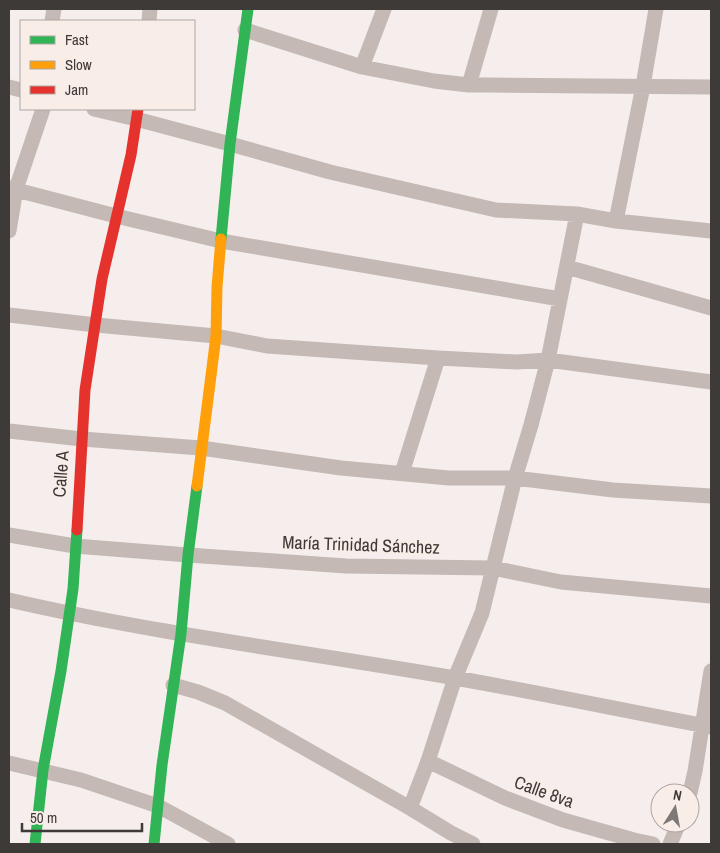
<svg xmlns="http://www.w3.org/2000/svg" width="720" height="853" font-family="'Archivo Narrow',sans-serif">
	<rect width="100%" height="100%" fill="#f5eeec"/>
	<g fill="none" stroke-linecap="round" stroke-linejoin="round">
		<path stroke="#c4b9b4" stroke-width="15" d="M 52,21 L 54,9
			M 149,21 L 150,9
			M 245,30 L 362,67 L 434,81 L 469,85 L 490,85 L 711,87
			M 362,67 L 384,9
			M 469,85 L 491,9
			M 9,87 L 21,90
			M 94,109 L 136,119 L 230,144 L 330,172 L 496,210 L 577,214 L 616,221 L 711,231
			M 9,188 L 116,216 L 221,241 L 560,299
			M 616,221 L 643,86 L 656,9
			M 9,231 L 16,189 L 43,109
			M 567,267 L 711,308
			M 9,315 L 96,325 L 216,336 L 267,346 L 438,358 L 517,362 L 548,360 L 711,382
			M 9,431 L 82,439 L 201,448 L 341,468 L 449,478 L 515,478 L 613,490 L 711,496
			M 402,473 L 438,358
			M 9,535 L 75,546 L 188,555 L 346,566 L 493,568 L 561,582 L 711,596
			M 9,600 C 156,634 306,652 455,678 C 541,693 626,711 711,727
			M 173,685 L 198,692 L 225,703 L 410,808
			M 428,761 L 505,798 L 563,820 L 634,840 L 653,844
			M 9,763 L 81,780 L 158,806 L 228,844
			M 690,793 L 695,771 L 711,671
			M 473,844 L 451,833 L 410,808 L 428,761 L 455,678 L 482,613 L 515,478 L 531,425 L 548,360 L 577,214
			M 670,844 L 679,823"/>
		<path stroke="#30b455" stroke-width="11" d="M 221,239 L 230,144 L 248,9
			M 35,844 L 43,770 L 61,671 L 73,589 L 77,530
			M 154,844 L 162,765 L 181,634 L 188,555 L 197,486"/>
		<path stroke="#ff9f0a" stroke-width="11" d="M 197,486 L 216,336 L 217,287 L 221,239"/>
		<path stroke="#e5322d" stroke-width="11" d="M 77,530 L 85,390 L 102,279 L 131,155 L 138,109"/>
	</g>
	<g text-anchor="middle" stroke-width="4" stroke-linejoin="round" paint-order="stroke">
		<g font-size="18" fill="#3e3a38" stroke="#f9ede8">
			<text transform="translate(61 474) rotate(-86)" y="6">Calle A</text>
			<text transform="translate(361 545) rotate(2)" y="6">María Trinidad Sánchez</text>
			<text transform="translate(544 792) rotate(20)" y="6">Calle 8va</text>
		</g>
	</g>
	<rect width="720" height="853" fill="none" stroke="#3e3a38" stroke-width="20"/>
	<rect x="20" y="20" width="175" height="90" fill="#f9ede8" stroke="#aea5a2"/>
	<rect x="30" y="36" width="25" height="8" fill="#30b455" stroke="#aea5a2"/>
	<text x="65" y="45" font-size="15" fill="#3e3a38">Fast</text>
	<rect x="30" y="61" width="25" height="8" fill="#ff9f0a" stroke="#aea5a2"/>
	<text x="65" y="70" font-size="15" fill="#3e3a38">Slow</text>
	<rect x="30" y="86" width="25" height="8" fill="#e5322d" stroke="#aea5a2"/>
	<text x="65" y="95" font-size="15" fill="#3e3a38">Jam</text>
	<g transform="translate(675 808) rotate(11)"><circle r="24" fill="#f9ede8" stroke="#aea5a2"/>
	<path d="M0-4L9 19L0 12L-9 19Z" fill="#7e7977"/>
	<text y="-8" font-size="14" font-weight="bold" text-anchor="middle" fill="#3e3a38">N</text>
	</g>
	<path d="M22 823v8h120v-8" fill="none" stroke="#3e3a38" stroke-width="2.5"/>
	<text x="30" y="823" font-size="15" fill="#3e3a38" stroke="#f9ede8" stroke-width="4" paint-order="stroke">50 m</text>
</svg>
